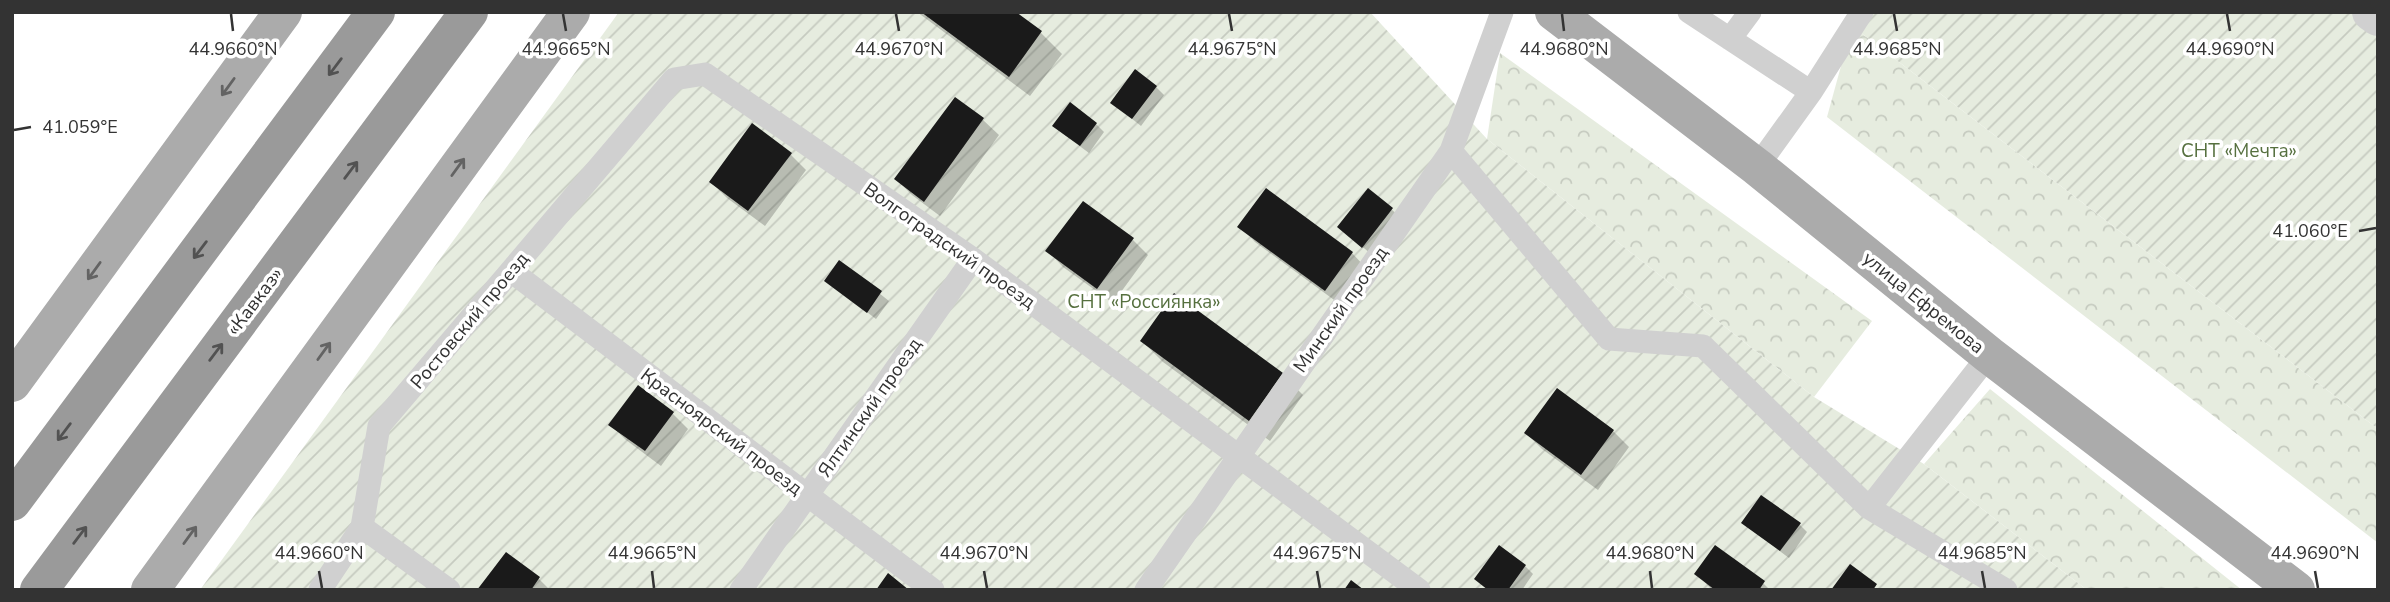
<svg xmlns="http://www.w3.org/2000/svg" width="2390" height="602" font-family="'Nunito Sans',sans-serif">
	<defs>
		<pattern id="forest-crowns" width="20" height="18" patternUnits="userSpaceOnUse" patternTransform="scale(1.75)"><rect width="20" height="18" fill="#e6ecdf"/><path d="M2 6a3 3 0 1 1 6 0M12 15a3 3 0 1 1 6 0" fill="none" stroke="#c6cbc0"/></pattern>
		<pattern id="garden-furrows" width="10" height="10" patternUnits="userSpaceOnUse" patternTransform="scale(1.75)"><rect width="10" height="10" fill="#e6ecdf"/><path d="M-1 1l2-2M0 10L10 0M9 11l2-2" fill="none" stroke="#c6cbc0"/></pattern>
	</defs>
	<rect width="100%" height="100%" fill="#fff"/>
	<path fill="url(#forest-crowns)" d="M 1852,26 L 2378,429 L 2378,543 L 1827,117 Z
		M 1500,53 L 1872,321 L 1814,397 L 1487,139 Z
		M 1990,389 L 2242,590 L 2087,590 L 1924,464 Z"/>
	<path fill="url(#garden-furrows)" d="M 619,12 L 1370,12 L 1487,139 L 1814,397 L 1924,464 L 2087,590 L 200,590 Z
		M 1862,12 L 2378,12 L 2378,429 L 1852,26 Z"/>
	<path fill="#0003" d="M 917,12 L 1013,12 L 1041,33 L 1062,54 L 1030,96 Z
		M 1156,87 L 1164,95 L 1141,126 L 1121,110 Z
		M 955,99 L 983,120 L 999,135 L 940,216 L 912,195 L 896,179 Z
		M 1096,124 L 1104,132 L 1089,153 L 1062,133 Z
		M 790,154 L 806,170 L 765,226 L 727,198 L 711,182 Z
		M 1391,209 L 1400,217 L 1371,254 L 1339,227 Z
		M 1240,226 L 1352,253 L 1367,269 L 1341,305 L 1255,242 Z
		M 1133,240 L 1148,255 L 1113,303 L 1063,267 L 1048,251 Z
		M 840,262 L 889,301 L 876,319 L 826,281 Z
		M 1142,341 L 1282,374 L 1303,395 L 1270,441 L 1163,362 Z
		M 1557,391 L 1613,431 L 1629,447 L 1598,490 L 1542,449 L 1526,433 Z
		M 672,413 L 688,429 L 661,466 L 626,440 L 611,425 Z
		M 1743,523 L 1799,524 L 1807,532 L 1789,558 Z
		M 506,554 L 539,579 L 550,590 L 480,590 Z
		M 1525,566 L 1533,574 L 1522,590 L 1488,590 Z
		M 1697,574 L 1763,583 L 1770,590 L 1712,590 Z"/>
	<path fill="#1a1a1a" d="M 921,12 L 1016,12 L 1042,31 L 1009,77 Z
		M 1135,69 L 1157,86 L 1132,119 L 1110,103 Z
		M 955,97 L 984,118 L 924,202 L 894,179 Z
		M 1070,102 L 1097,123 L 1080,146 L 1052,126 Z
		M 752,123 L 792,153 L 748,211 L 709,182 Z
		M 1266,188 L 1353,252 L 1325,291 L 1237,227 Z
		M 1368,188 L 1393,208 L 1362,248 L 1337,227 Z
		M 1083,201 L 1134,238 L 1097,289 L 1045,251 Z
		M 839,260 L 882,291 L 867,313 L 824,281 Z
		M 1174,293 L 1283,373 L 1249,421 L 1140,341 Z
		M 638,385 L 674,412 L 645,451 L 608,425 Z
		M 1557,388 L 1614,430 L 1581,475 L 1524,433 Z
		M 1761,495 L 1801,523 L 1780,551 L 1741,523 Z
		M 1499,545 L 1526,565 L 1508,590 L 1488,590 L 1474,579 Z
		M 1715,545 L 1765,581 L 1759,590 L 1715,590 L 1694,574 Z
		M 506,552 L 540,577 L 531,590 L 477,590 Z
		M 1850,564 L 1877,584 L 1873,590 L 1831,590 Z
		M 888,573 L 909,590 L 876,590 Z
		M 1351,580 L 1364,590 L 1344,590 Z"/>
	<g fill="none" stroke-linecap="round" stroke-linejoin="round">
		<path stroke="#d0d0d0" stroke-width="23" d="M 1689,12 L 1811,92
			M 1730,39 L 1750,12
			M 1451,151 L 1609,339 L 1703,346 L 1869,508 L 2006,590
			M 1757,167 L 1811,92 L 1862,12
			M 511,271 L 933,590
			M 1869,508 L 1989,355
			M 362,527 L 449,590
			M 320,590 L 362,527 L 379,426 L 674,79 L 705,74 L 973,259 L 1419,590
			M 741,590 L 973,259
			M 1146,590 L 1451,151 L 1502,12"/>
		<path stroke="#d0d0d0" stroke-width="38" d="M 2371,12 L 2378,17"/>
		<path stroke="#ababab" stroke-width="38" d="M 1554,12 L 1757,167 L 1989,355 L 2296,590
			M 12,383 L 283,12
			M 150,590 L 571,12"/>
		<path stroke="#9a9a9a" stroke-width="38" d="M 12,502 L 376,12
			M 39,590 L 469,12"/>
	</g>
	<defs><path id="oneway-shaft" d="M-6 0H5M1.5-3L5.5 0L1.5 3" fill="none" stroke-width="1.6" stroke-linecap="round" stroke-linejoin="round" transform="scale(1.75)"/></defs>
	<g stroke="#525252">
		<use href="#oneway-shaft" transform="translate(335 67) rotate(127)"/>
		<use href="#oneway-shaft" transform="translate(351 170) rotate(-53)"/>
		<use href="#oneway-shaft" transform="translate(200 250) rotate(127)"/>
		<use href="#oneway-shaft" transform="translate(216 352) rotate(-53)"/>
		<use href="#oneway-shaft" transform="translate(64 432) rotate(127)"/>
		<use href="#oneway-shaft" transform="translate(80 535) rotate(-53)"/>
	</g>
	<g stroke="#636363">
		<use href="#oneway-shaft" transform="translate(228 87) rotate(126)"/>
		<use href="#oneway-shaft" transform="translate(458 167) rotate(-54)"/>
		<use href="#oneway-shaft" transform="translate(94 271) rotate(126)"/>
		<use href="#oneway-shaft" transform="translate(324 351) rotate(-54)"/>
		<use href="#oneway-shaft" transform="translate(190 535) rotate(-54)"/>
	</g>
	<path fill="none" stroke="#333" stroke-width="2.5" d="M 231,14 L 233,31M 563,14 L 566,31M 896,14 L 899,31M 1229,14 L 1232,31M 1562,14 L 1564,31M 1894,14 L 1897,31M 2227,14 L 2230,31M 14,130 L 31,127M 2359,231 L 2376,228M 319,571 L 322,588M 652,571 L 654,588M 984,571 L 987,588M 1317,571 L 1320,588M 1650,571 L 1652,588M 1982,571 L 1985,588M 2315,571 L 2318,588"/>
	<g text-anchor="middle" stroke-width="7" stroke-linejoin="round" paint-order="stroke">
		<g font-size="19" fill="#56703f" stroke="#fff">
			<text x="2239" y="157">СНТ «Мечта»</text>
			<text x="1144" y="308">СНТ «Россиянка»</text>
		</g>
		<g font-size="19" fill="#333" stroke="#fff">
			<text transform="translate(950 245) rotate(35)" y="7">Волгоградский проезд</text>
			<text transform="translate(254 301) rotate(-53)" y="7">«Кавказ»</text>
			<text transform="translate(1924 302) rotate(39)" y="7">улица Ефремова</text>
			<text transform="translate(1340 309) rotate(-55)" y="7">Минский проезд</text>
			<text transform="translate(469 320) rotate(-50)" y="7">Ростовский проезд</text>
			<text transform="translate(869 407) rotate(-55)" y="7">Ялтинский проезд</text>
			<text transform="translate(722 431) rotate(37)" y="7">Красноярский проезд</text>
		</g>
	</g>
	<g font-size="18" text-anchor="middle" fill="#333" stroke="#fff" stroke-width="7" stroke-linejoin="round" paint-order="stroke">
		<text x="233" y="55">44.9660°N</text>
		<text x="566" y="55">44.9665°N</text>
		<text x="899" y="55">44.9670°N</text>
		<text x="1232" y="55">44.9675°N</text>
		<text x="1564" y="55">44.9680°N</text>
		<text x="1897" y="55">44.9685°N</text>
		<text x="2230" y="55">44.9690°N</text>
		<text x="80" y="133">41.059°E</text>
		<text x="2310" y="237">41.060°E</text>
		<text x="319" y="559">44.9660°N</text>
		<text x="652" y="559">44.9665°N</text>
		<text x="984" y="559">44.9670°N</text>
		<text x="1317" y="559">44.9675°N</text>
		<text x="1650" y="559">44.9680°N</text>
		<text x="1982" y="559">44.9685°N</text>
		<text x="2315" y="559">44.9690°N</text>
	</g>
	<rect width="2390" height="602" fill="none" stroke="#333333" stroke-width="28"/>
</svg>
